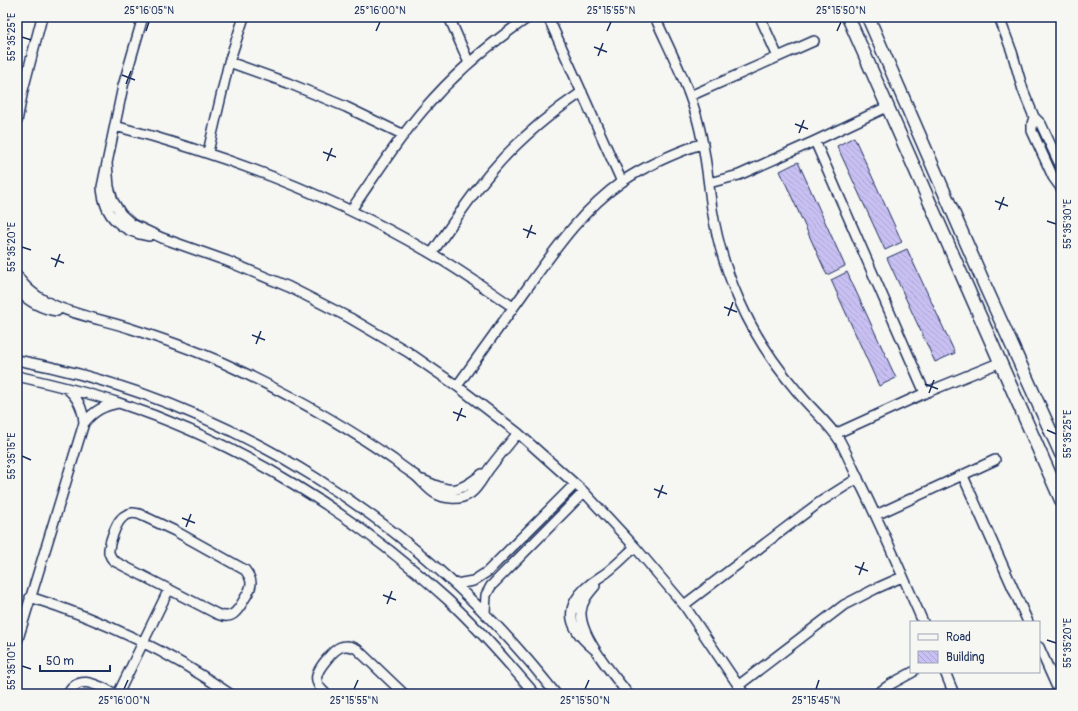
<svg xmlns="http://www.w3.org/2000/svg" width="1078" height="711" font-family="Pangolin,sans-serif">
	<defs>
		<pattern id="building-back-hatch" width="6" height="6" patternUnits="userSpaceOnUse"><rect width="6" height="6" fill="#c8c0f2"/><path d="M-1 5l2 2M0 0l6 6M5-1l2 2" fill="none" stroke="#aba5d2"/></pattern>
	</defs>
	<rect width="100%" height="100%" fill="#f6f6f2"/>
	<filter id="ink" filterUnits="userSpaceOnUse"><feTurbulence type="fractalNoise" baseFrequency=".025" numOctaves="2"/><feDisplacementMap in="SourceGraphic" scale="8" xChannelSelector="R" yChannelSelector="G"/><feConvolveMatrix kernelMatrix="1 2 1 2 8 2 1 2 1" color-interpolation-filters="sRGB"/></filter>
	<g filter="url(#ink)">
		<path fill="url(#building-back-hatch)" stroke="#1b2f5e" d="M 854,137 L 902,242 L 885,250 L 837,146 Z
			M 798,162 L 845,266 L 827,275 L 780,171 Z
			M 907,249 L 955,353 L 935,362 L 887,258 Z
			M 847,272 L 896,378 L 879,386 L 831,280 Z"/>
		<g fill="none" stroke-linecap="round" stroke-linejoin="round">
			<g stroke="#1b2f5e" stroke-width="12">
				<path id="street" d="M 143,17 L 123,86 L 102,187 C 104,216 121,232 149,236
					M 449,17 L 469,63
					M 548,17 L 622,182
					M 655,17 C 671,53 690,88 699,126 C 706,154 708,181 712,209 C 717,240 726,271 739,300 C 753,332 773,363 796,390 C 810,408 828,422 840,441 C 847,454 853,468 859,481 C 882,527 902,575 923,622
					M 760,17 L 778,57
					M 999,17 L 1012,52 L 1023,90 L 1034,117 L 1041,124 L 1061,167
					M 229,62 L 288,83 L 346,107 L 404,135
					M 690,96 L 814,41
					M 1034,117 L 1032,124 L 1032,131 L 1053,177 L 1061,188
					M 17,121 L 23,90 L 42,17
					M 115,126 C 226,155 332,195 432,254 C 460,270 486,289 513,307
					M 815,141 L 925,393
					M 208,152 L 229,62 L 244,17
					M 107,163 L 109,187 L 113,201 L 121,214 L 132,224 L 162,238 L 227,261 L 289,287 L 350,318 L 408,352 L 457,386 L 518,433 L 584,492 L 635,547 L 684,605 L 744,694
					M 709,183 L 739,175 L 815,141 L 887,107
					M 351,210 C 375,176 397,140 424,109 C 455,73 490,43 529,17
					M 432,253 C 451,226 469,198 491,172 C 517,141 548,115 582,92
					M 17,275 C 39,312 95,316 132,329 C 166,340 201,352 234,368 C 290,395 343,424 394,460 C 401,466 409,471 416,476 C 427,486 434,498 451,498 C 458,499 465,497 471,493 C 479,487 483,477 489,469 C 498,457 508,445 518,433
					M 17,290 C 28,301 42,309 57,311
					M 17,360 C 231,400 422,524 556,694
					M 17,376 C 52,384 86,392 119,403 C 241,443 354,514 448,600 C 479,629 507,661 535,694
					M 457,386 C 481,353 504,320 528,287 C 556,248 583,209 623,181 C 648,164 675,153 703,143
					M 66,388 C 78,397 83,408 84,423
					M 835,434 L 925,393 L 1001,362
					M 963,476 L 1028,622
					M 423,480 C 452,493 457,494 482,474
					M 133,513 L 139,514 L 175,531 L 245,570 C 248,574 251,578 251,583 C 251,589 248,593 245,598 C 238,610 233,621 217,614 L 114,561 C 112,559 110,556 109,553 C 108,545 116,524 121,519 C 124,515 128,514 133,513 Z
					M 876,515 L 995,460
					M 456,584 L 473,581 L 487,572 L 575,484
					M 595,586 C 588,594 582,601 581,612 C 580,637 613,674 628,694
					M 30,597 C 103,620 167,650 230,694
					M 684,605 L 820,502 L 858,478
					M 485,613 L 486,595 L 491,586 L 584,492
					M 17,642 L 84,423 C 94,411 103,406 118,403
					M 1039,647 L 1060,694
					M 594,649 C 588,644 581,638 577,631 C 562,608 581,589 600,577 C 611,571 625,556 635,547
					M 945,672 L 954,694
					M 739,685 L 844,605 L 875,589 L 902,577
					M 68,694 C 79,672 100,687 116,694
					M 118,694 L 169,589
					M 326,694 C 311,681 316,672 327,659 C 336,648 343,642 357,649 L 404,694
					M 877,694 L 891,684 L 913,672"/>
			</g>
			<g stroke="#1b2f5e" stroke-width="15">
				<path id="secondary" d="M 848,17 L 1061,500
					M 868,17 L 986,288 L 1061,454"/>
			</g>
			<use href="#street" stroke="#f6f6f2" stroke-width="9"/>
			<use href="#secondary" stroke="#f6f6f2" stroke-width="12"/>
		</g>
	</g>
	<path fill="none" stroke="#1b2f5e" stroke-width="1.5" d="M 146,31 L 149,22M 376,31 L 380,22M 607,31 L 611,22M 837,31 L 841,22M 22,37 L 31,40M 594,47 L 607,52M 598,56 L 603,43M 122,75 L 135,80M 126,84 L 131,71M 795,124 L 808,129M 799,133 L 804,120M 323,152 L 336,157M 327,161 L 332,148M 995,201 L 1008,206M 999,210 L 1004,197M 1047,221 L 1056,224M 523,229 L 536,234M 527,238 L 532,225M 22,247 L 31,250M 51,258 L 64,263M 55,267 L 60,254M 724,307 L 737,312M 728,316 L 733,302M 252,335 L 265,340M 256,344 L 261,331M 925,384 L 938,389M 929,393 L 934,380M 453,412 L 466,417M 457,421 L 462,408M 1047,430 L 1056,434M 22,456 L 31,460M 654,489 L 667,494M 658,498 L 663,485M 182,518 L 195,523M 186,527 L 191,514M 855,566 L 868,571M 859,575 L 864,562M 383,595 L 396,600M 387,604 L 392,591M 1047,640 L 1056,643M 22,666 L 31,669M 124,689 L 128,680M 354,689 L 358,680M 585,689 L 589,680M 816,689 L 819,680"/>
	<rect width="1078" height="711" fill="none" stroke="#f6f6f2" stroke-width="44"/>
	<rect x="910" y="621" width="130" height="52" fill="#f6f6f2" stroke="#9ea6b7"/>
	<rect x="918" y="634" width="20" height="6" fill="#f6f6f2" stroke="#9ea6b7"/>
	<text x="946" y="641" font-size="12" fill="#1b2f5e">Road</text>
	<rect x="918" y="651" width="20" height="12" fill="url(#building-back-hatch)" stroke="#9ea6b7"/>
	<text x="946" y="661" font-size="12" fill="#1b2f5e">Building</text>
	<path d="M40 665v6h70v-6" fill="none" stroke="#1b2f5e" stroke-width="2"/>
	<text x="46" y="665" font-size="12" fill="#1b2f5e" stroke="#f6f6f2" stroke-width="3" paint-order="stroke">50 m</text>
	<rect x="22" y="22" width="1034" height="667" fill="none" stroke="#1b2f5e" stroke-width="1.5"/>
	<g font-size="10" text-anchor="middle" fill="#1b2f5e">
		<text x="149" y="14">25°16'05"N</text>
		<text x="380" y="14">25°16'00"N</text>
		<text x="611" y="14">25°15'55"N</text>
		<text x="841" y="14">25°15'50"N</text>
		<text transform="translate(11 37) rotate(-90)" y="4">55°35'25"E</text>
		<text transform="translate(1067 224) rotate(-90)" y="4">55°35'30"E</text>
		<text transform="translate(11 247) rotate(-90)" y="4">55°35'20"E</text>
		<text transform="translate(1067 434) rotate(-90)" y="4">55°35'25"E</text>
		<text transform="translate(11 456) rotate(-90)" y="4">55°35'15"E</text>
		<text transform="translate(1067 643) rotate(-90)" y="4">55°35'20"E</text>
		<text transform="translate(11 666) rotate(-90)" y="4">55°35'10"E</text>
		<text x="124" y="704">25°16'00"N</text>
		<text x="354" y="704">25°15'55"N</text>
		<text x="585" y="704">25°15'50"N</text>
		<text x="816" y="704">25°15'45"N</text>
	</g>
</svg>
